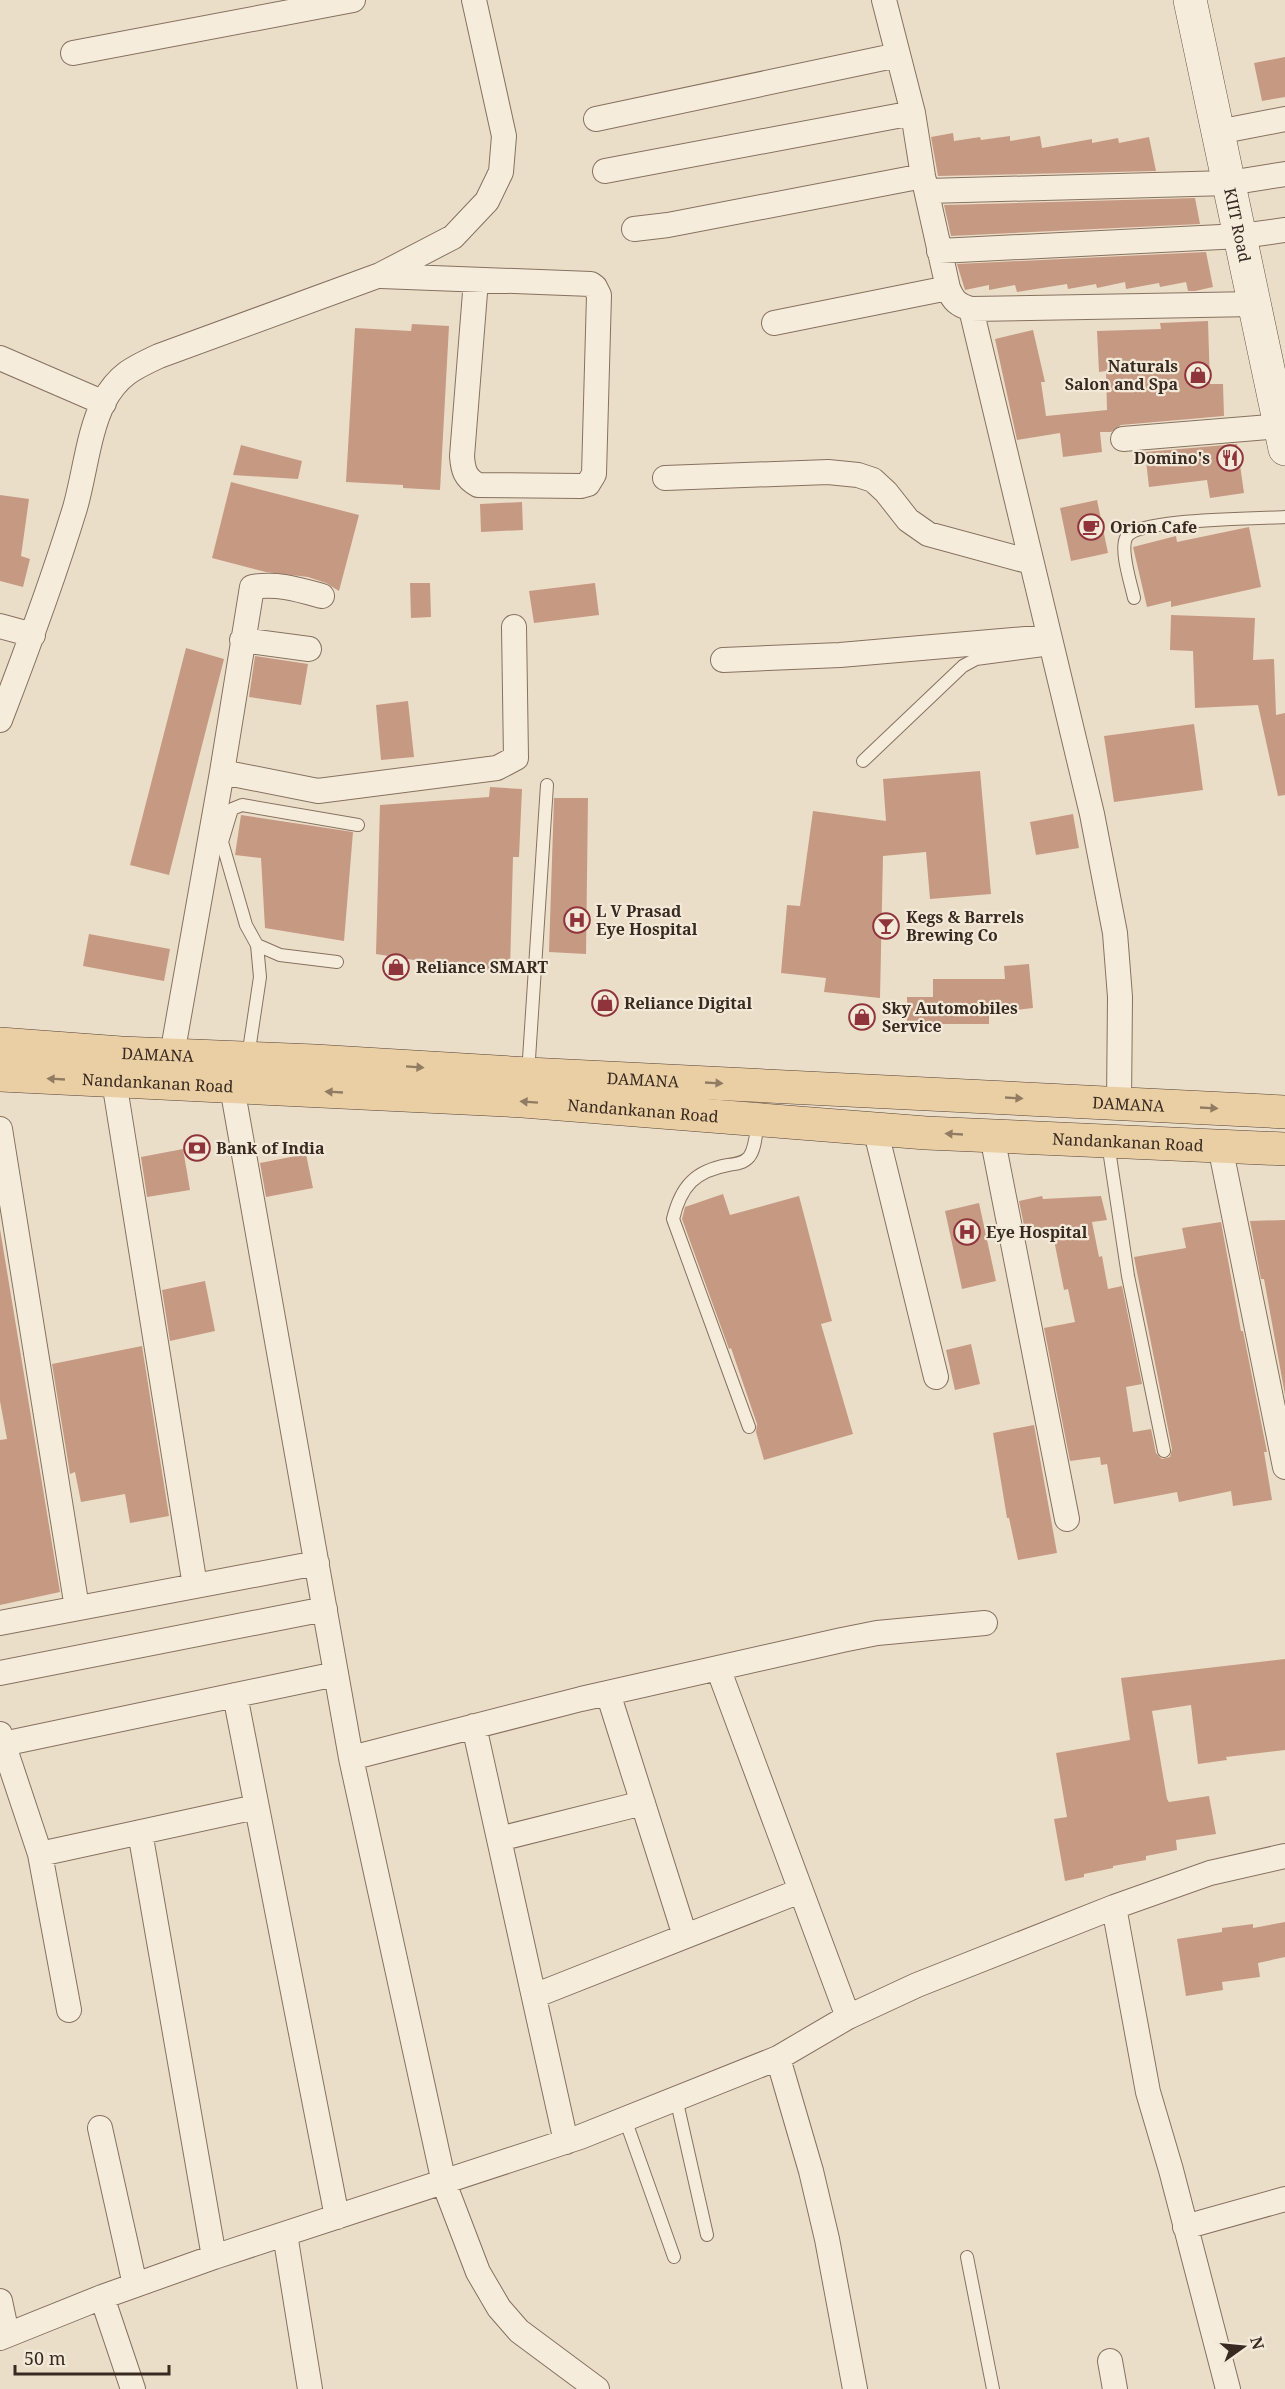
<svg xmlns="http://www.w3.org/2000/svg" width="1285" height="2389" font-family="'Noto Serif',serif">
	<rect width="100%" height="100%" fill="#ebdec9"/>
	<path fill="#c69982" d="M 1285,57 L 1285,97 L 1262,101 L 1254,63 Z
		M 953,133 L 954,141 L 980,137 L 981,140 L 1010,136 L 1010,141 L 1040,136 L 1042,148 L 1092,139 L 1092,143 L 1118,138 L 1119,143 L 1149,137 L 1156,171 L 938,176 L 931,137 Z
		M 1195,198 L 1200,224 L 951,236 L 944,205 Z
		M 1206,252 L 1213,287 L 1195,291 L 1188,291 L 1186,282 L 1160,287 L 1159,283 L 1126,289 L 1125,282 L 1097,288 L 1096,284 L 1068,289 L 1067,284 L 1017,292 L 1015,285 L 989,290 L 989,285 L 965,290 L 957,264 Z
		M 1208,321 L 1210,384 L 1223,384 L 1224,416 L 1121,425 L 1111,432 L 1100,432 L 1102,452 L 1063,457 L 1060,433 L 1017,440 L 995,339 L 1033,330 L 1045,382 L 1041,382 L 1046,416 L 1107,410 L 1106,371 L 1099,372 L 1097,331 L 1161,329 L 1160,323 Z
		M 412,324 L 449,326 L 440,490 L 403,488 L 403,485 L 346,482 L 355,328 L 411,331 Z
		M 1237,444 L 1244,493 L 1210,498 L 1207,480 L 1149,487 L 1145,452 Z
		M 241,445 L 302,461 L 298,479 L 233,475 Z
		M 231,482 L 359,515 L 339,591 L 326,583 L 308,577 L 266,572 L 212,558 Z
		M 0,495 L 29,499 L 21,556 L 30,559 L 23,587 L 0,581 Z
		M 1097,500 L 1108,553 L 1071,561 L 1060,508 Z
		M 522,502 L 523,530 L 481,532 L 480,504 Z
		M 1249,527 L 1261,587 L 1171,607 L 1171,601 L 1147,607 L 1133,547 L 1176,536 L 1177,542 Z
		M 410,583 L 430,583 L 431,617 L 411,618 Z
		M 595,583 L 599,615 L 534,623 L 529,591 Z
		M 1171,615 L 1255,618 L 1253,660 L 1274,659 L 1276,715 L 1285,713 L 1285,795 L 1278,796 L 1258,705 L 1195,708 L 1193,651 L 1170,650 Z
		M 186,648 L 224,659 L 169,875 L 130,865 Z
		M 255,656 L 308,664 L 301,705 L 249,697 Z
		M 408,701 L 414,757 L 381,760 L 376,705 Z
		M 1194,724 L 1203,790 L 1114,802 L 1104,736 Z
		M 980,771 L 991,894 L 930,899 L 926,852 L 883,856 L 880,998 L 824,992 L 826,978 L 781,973 L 787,905 L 800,906 L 813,811 L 886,821 L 883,779 Z
		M 490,787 L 522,789 L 519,857 L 513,857 L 510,970 L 471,969 L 376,954 L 380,805 L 489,797 Z
		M 554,798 L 588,798 L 586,954 L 549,952 Z
		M 1073,814 L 1079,848 L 1036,855 L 1030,822 Z
		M 241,815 L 353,832 L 344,941 L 265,928 L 261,858 L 235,855 Z
		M 89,934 L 170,949 L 164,981 L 83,966 Z
		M 1029,964 L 1033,1008 L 989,1013 L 989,1024 L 907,1024 L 907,997 L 933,997 L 933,979 L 1005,979 L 1004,966 Z
		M 183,1149 L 190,1190 L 147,1197 L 141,1157 Z
		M 306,1154 L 313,1188 L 266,1197 L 260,1163 Z
		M 723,1194 L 730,1215 L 799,1196 L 832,1321 L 821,1324 L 853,1434 L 764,1460 L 756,1432 L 757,1424 L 731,1348 L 729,1349 L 682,1219 L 685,1207 Z
		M 1042,1196 L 1043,1199 L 1101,1196 L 1107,1220 L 1092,1222 L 1099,1257 L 1102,1256 L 1108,1289 L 1122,1286 L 1142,1384 L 1126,1387 L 1133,1432 L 1151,1429 L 1156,1453 L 1162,1459 L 1170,1457 L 1172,1449 L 1134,1257 L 1186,1248 L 1182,1228 L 1221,1222 L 1241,1331 L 1243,1331 L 1267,1452 L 1264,1452 L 1272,1500 L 1233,1506 L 1231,1491 L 1179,1502 L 1177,1492 L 1114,1504 L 1107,1464 L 1101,1465 L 1100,1457 L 1070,1461 L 1044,1328 L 1075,1322 L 1068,1289 L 1064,1290 L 1053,1235 L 1027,1240 L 1019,1201 Z
		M 979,1203 L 996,1281 L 962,1289 L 945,1211 Z
		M 1285,1220 L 1285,1395 L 1264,1279 L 1261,1279 L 1250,1221 Z
		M 0,1229 L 60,1592 L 0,1605 L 0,1440 L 7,1439 L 0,1401 Z
		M 205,1281 L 215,1331 L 170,1341 L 162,1290 Z
		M 971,1344 L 980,1384 L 955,1390 L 946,1350 Z
		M 142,1346 L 169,1516 L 130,1523 L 125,1494 L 81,1502 L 75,1472 L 70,1474 L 52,1364 Z
		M 1034,1425 L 1057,1553 L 1018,1560 L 1009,1518 L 1007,1518 L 993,1433 Z
		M 1285,1659 L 1285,1750 L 1226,1757 L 1227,1760 L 1198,1764 L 1191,1705 L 1152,1711 L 1167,1799 L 1169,1802 L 1209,1796 L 1216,1834 L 1176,1840 L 1177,1850 L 1146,1856 L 1146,1860 L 1113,1866 L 1113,1868 L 1084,1874 L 1084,1877 L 1065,1881 L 1054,1819 L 1067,1817 L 1056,1753 L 1130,1740 L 1121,1678 Z
		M 1285,1922 L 1285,1957 L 1258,1963 L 1260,1977 L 1222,1982 L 1223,1990 L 1186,1996 L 1177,1939 L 1222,1932 L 1222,1928 L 1253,1924 L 1253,1928 Z"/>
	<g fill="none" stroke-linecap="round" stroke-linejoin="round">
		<g stroke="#86715f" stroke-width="14">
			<path id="lane" d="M 1134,598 C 1131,584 1120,551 1126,538 C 1135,518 1260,519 1285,517
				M 863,761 L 963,666 L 976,659 L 1051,649
				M 337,962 L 280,955 L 257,945 L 246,925 L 222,842 L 232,809 L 242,805 L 358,825
				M 248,1057 L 260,977 L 257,945
				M 528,1074 L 547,785
				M 1108,1143 L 1128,1276 L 1164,1451
				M 749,1427 L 673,1219 C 681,1186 695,1171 728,1165 C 736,1164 744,1163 749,1157 C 756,1148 756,1131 758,1120
				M 676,2098 L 707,2235
				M 625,2119 L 674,2257
				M 967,2257 L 993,2389"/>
		</g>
		<g stroke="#86715f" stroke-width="26">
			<path id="street" d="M 884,0 L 913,113 L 923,176 L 948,288 C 953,301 958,305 971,309 L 1256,304
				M 73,53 L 353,0
				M 596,119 L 898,55
				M 1218,132 L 1285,119
				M 605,171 L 913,113
				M 927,191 L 1229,183 L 1285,174
				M 634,229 L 668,225 L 923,176
				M 939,251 L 1241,236 L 1285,230
				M 381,276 L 591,284 L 595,287 L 599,295 L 594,474 L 588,484 L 581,486 L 478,485 C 465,478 463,470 462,456 L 476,280
				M 971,309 L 1092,814 L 1115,933 L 1120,997 L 1119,1104
				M 774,323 L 948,288
				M 0,358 L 104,403
				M 1123,439 L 1281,426
				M 665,478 L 828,472 L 858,475 L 873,480 L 886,492 L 908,520 L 928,534 L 1031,562
				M 0,626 L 33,635
				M 242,640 L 309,649
				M 723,660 L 840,655 L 1048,637
				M 0,720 C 27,650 53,580 75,508 C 85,473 88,433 104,401 C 118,375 133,368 159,356 L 380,275 L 453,237 L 487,201 L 501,172 L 504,136 L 474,0
				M 222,772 L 252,587 C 278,583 297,589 322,596
				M 172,1055 L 222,772 L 318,791 L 497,768 L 516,758 L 514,627
				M 114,1081 L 195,1586
				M 232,1087 L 351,1758 L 444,2183 L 478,2272 L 499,2308 L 519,2331 L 597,2389
				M 875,1128 L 936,1377
				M 0,1129 L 77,1608
				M 992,1136 L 1067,1519
				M 1220,1146 L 1285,1467
				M 0,1623 L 317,1563
				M 718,1668 L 848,2017
				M 0,1673 L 325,1609
				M 608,1693 L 685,1936
				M 235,1695 L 337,2217
				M 474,1726 L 566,2142
				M 0,1734 L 40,1854 L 69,2010
				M 3,1744 L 336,1674
				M 351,1758 L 581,1699 L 842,1640 L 877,1633 L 985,1623
				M 140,1832 L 214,2257
				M 499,1839 L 643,1803
				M 40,1854 L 256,1807
				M 1114,1907 L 1148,2092 L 1171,2170 L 1228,2389
				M 534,1996 L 800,1891
				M 778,2058 L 811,2171 L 827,2239 L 855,2389
				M 100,2128 L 135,2285
				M 1185,2227 L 1285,2199
				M 285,2234 L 310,2389
				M 102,2297 L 133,2389
				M 0,2301 L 7,2334
				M 0,2338 L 102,2297 L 214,2257 L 580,2137 L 778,2058 L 848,2017 L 917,1985 L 1114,1907 L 1210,1873 L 1285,1856
				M 1110,2361 L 1115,2389"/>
		</g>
		<g stroke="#685242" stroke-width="34">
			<g id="secondary">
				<path id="s1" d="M 1190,0 L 1285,449"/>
			</g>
		</g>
		<g stroke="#544033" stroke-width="34">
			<g id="primary">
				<path id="s2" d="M 0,1044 L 121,1053 L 315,1061 L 528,1074 L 1285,1112"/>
				<path id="s3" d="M 0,1075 L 523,1101 L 926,1133 L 1285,1149"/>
			</g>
		</g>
		<use href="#lane" stroke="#f6ecdc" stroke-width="12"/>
		<use href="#street" stroke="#f6ecdc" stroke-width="24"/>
		<use href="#secondary" stroke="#f6ecdc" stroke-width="33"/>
		<use href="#primary" stroke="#eacfa5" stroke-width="33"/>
	</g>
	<defs><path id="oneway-solid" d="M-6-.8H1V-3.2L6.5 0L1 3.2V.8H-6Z" transform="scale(1.5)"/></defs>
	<g fill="#917c63">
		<use href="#oneway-solid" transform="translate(415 1067) rotate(4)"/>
		<use href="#oneway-solid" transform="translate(56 1079) rotate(-177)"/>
		<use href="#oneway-solid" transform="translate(714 1083) rotate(3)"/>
		<use href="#oneway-solid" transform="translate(334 1092) rotate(-177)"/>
		<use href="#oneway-solid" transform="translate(1014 1098) rotate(3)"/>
		<use href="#oneway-solid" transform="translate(529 1102) rotate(-176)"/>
		<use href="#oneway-solid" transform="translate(1209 1108) rotate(3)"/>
		<use href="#oneway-solid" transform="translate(954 1134) rotate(-177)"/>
	</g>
	<defs>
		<g id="shop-ring" transform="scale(1.35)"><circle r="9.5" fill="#f3e9d8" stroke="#90343c" stroke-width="1.5"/><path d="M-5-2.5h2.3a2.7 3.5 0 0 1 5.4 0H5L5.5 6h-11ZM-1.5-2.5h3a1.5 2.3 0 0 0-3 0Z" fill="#90343c"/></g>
		<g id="restaurant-ring" transform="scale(1.35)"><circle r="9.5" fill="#f3e9d8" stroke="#90343c" stroke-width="1.5"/><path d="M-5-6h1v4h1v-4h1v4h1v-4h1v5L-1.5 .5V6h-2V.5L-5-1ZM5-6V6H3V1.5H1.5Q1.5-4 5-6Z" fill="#90343c"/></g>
		<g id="cafe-ring" transform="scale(1.35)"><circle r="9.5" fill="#f3e9d8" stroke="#90343c" stroke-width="1.5"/><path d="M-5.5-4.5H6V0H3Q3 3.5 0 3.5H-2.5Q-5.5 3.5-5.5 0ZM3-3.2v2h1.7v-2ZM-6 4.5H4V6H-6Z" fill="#90343c"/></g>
		<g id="hospital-ring" transform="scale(1.35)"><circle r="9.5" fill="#f3e9d8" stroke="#90343c" stroke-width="1.5"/><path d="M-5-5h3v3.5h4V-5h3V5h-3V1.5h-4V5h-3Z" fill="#90343c"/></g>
		<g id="bar-ring" transform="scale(1.35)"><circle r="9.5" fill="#f3e9d8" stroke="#90343c" stroke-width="1.5"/><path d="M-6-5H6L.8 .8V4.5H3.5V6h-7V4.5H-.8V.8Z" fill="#90343c"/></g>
		<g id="bank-ring" transform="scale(1.35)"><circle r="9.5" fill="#f3e9d8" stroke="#90343c" stroke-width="1.5"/><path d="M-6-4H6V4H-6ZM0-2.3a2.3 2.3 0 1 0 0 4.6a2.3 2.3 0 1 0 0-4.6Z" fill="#90343c"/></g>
	</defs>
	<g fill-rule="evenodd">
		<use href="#shop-ring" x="1198" y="375"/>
		<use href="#restaurant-ring" x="1230" y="458"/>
		<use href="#cafe-ring" x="1091" y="527"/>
		<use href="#hospital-ring" x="577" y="920"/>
		<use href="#bar-ring" x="886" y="926"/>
		<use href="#shop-ring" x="396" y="967"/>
		<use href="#shop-ring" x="605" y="1003"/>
		<use href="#shop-ring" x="862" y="1017"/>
		<use href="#bank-ring" x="197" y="1148"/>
		<use href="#hospital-ring" x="967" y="1232"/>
	</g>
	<g text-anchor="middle" stroke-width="4.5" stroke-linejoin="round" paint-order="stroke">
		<g font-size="16" fill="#382a21" stroke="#f3e9d8">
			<text dy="6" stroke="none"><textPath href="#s1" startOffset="230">KIIT Road</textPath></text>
			<text dy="6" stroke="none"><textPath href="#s2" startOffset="158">DAMANA</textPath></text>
			<text dy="6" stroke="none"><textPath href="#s2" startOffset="644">DAMANA</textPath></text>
			<text dy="6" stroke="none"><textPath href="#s3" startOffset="158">Nandankanan Road</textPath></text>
			<text dy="6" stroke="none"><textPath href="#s2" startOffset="1130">DAMANA</textPath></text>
			<text dy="6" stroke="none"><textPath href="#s3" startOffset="644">Nandankanan Road</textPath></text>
			<text dy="6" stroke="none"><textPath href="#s3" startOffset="1130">Nandankanan Road</textPath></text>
		</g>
		<g font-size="16" font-weight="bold" fill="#382a21" stroke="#f3e9d8" text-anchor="start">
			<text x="1178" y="372" text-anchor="end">Naturals<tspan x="1178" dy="18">Salon and Spa</tspan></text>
			<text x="1210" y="464" text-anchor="end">Domino's</text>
			<text x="1110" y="533">Orion Cafe</text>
			<text x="596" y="917">L V Prasad<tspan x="596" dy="18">Eye Hospital</tspan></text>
			<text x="906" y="923">Kegs &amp; Barrels<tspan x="906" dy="18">Brewing Co</tspan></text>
			<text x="416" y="973">Reliance SMART</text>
			<text x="624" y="1009">Reliance Digital</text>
			<text x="882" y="1014">Sky Automobiles<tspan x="882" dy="18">Service</tspan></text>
			<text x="216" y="1154">Bank of India</text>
			<text x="986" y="1238">Eye Hospital</text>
		</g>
	</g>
	<g transform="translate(1243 2347) rotate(75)" stroke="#f3e9d8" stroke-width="4.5" paint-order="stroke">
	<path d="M0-4.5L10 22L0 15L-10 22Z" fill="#382a21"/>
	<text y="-9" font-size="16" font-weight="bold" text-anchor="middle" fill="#382a21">N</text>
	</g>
	<path d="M15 2365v9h154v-9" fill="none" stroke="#382a21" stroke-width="3"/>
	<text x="24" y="2365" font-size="18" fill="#382a21" stroke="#f3e9d8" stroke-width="4.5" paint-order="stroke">50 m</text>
</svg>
